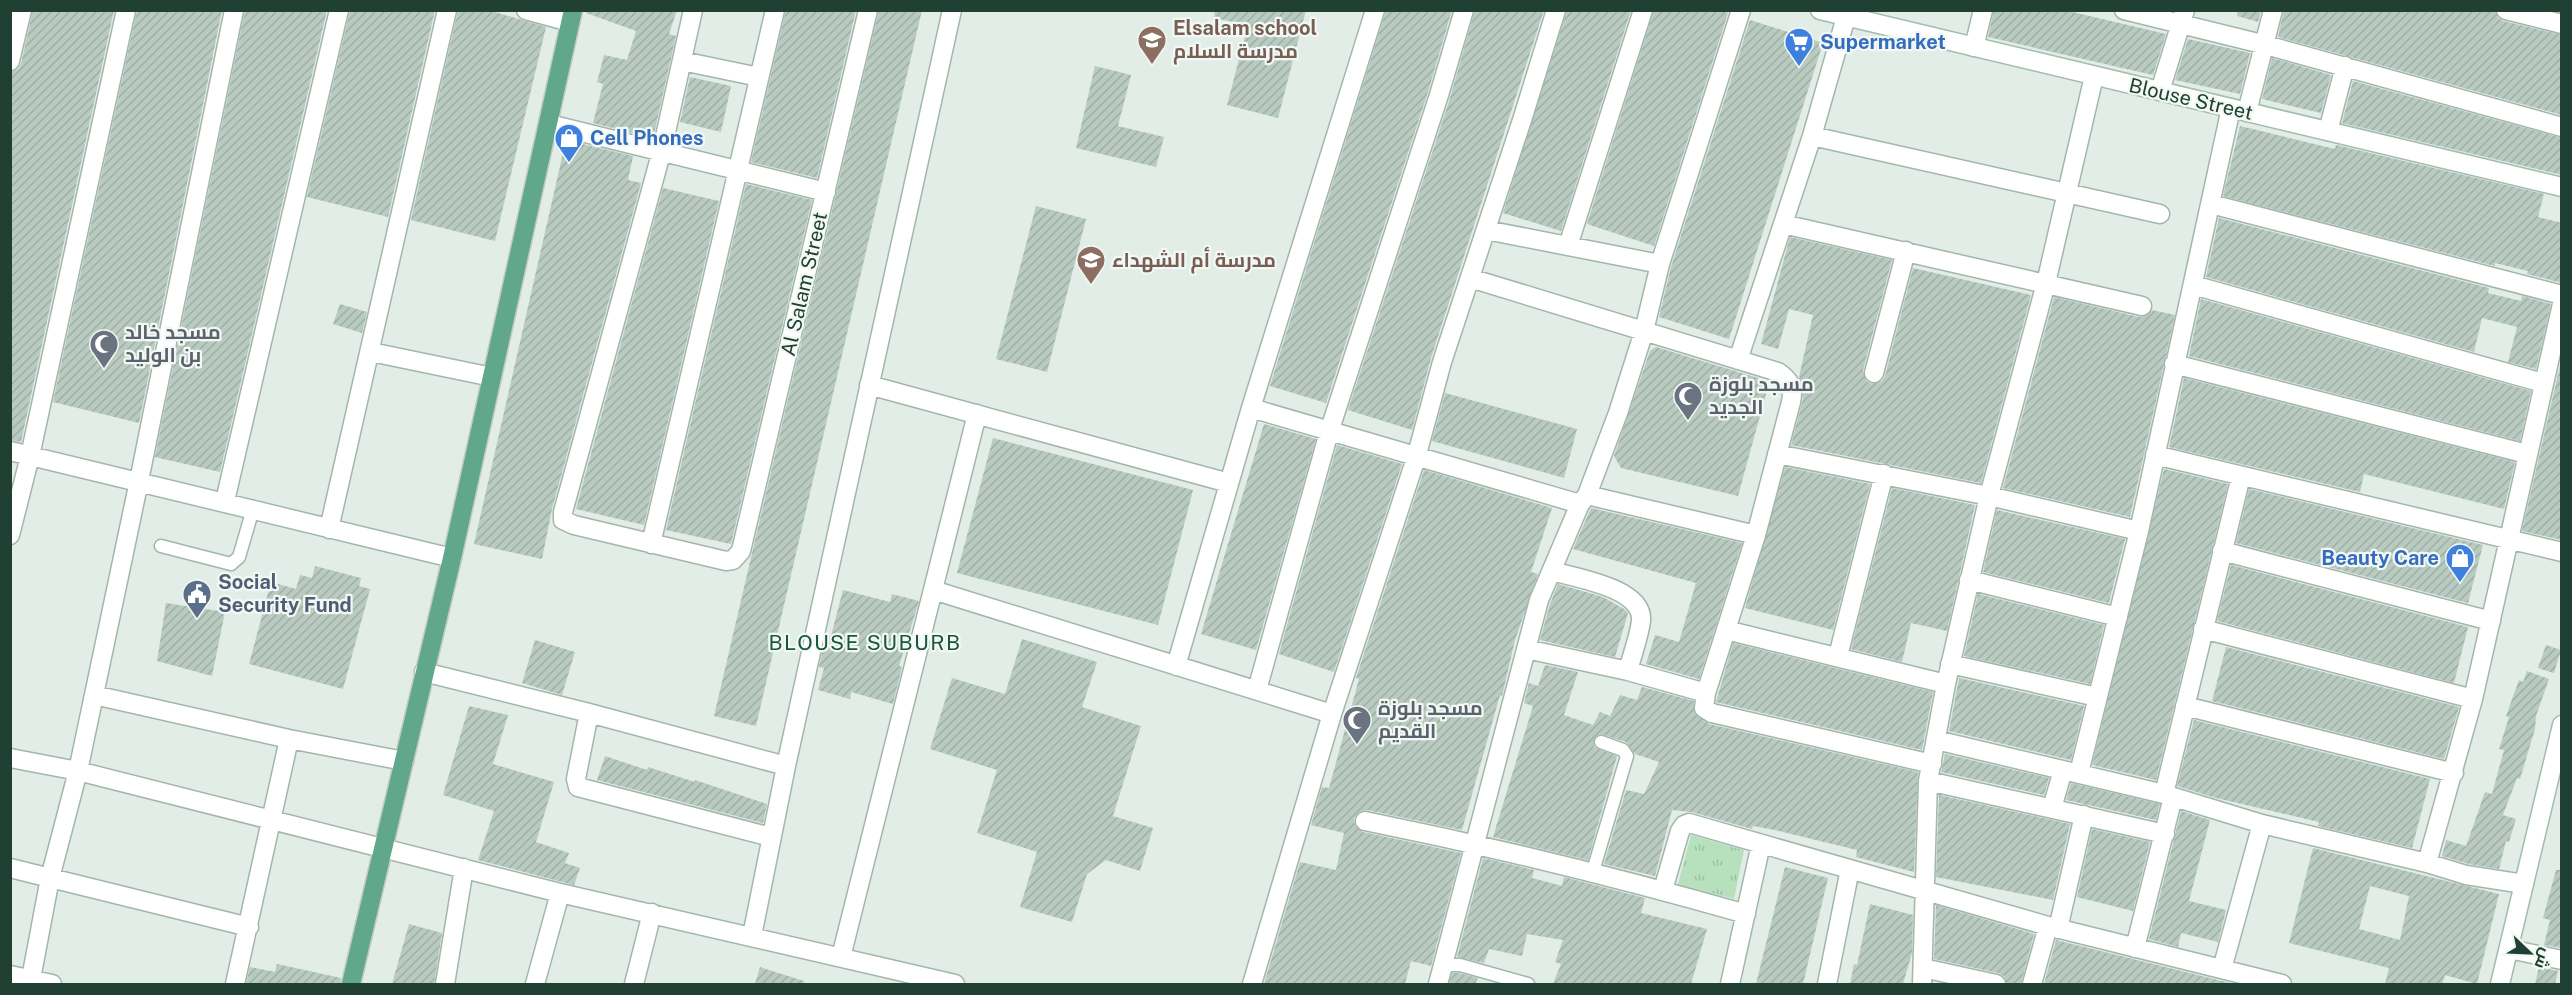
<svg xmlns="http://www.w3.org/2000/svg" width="2572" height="995" font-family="'Public Sans',Cairo,sans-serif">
	<defs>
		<pattern id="grass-tufts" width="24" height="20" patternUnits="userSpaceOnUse" patternTransform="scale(1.5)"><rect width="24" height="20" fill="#b7e0bd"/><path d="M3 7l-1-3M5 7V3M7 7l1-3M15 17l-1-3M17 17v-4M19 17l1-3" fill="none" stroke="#9dc1a3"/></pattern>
		<pattern id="building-hatch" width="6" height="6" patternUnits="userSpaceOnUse" patternTransform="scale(1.5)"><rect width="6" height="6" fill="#b9cbc1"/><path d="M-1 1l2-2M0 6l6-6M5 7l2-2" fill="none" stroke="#9fafa6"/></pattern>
	</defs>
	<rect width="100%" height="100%" fill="#e1ede6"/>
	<path fill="url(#grass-tufts)" d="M 1691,835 L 1744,850 L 1734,899 L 1678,884 Z"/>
	<path fill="url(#building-hatch)" fill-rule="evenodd" d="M 33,10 L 114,10 L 21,442 L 10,440 L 10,72 L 18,69 L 21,64 Z
		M 137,10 L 222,10 L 139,423 L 53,402 Z
		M 245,10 L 327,10 L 220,472 L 155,457 Z
		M 350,10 L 435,10 L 388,217 L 307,197 Z
		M 458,10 L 488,10 L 546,27 L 495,241 L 411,220 Z
		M 587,10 L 677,10 L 669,34 L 676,36 L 653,138 L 593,123 L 603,84 L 597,82 L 604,55 L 627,60 L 636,31 L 586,13 Z
		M 786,10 L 856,10 L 817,178 L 751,162 Z
		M 879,10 L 922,10 L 756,726 L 714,716 Z
		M 1215,10 L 1306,10 L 1278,118 L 1227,105 L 1248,25 L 1214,18 Z
		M 1386,10 L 1452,10 L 1428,92 L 1326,403 L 1270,386 Z
		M 1475,10 L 1544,10 L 1431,358 L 1412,430 L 1348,410 L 1450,98 Z
		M 1567,10 L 1631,10 L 1561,231 L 1503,213 Z
		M 1654,10 L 1721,10 L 1728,13 L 1654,246 L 1587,224 Z
		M 1994,10 L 2064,10 L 2166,34 L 2153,75 L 1988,37 Z
		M 2238,10 L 2261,10 L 2258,22 L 2237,16 Z
		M 2284,10 L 2495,10 L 2498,18 L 2503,21 L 2562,35 L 2562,115 L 2278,37 Z
		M 1750,20 L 1823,43 L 1729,339 L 1659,317 L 1671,267 Z
		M 2188,39 L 2250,53 L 2240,94 L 2175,80 Z
		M 2272,58 L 2331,75 L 2321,113 L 2262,99 Z
		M 1095,66 L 1131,75 L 1118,126 L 1164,137 L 1156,167 L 1076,148 Z
		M 690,77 L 731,86 L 721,132 L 680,122 Z
		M 2353,81 L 2562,138 L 2562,175 L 2342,123 Z
		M 2240,126 L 2335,149 L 2336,145 L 2544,194 L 2538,217 L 2562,223 L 2562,283 L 2527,274 L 2528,271 L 2495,263 L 2495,266 L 2223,196 Z
		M 566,140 L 633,156 L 628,180 L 641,183 L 552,509 L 542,559 L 474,544 Z
		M 746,184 L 812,200 L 731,544 L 666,530 Z
		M 663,188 L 719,201 L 644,525 L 576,509 Z
		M 1036,206 L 1086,219 L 1047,372 L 996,359 Z
		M 2219,218 L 2489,288 L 2488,293 L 2521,301 L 2522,296 L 2551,304 L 2536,369 L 2508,362 L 2517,327 L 2482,318 L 2474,352 L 2206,277 Z
		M 1790,237 L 1892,260 L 1863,370 L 1866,381 L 1872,384 L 1882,381 L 1885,376 L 1913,268 L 2031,295 L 1981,483 L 1791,445 L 1803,399 L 1799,377 L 1813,315 L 1789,309 L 1778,349 L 1761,344 Z
		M 2054,297 L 2139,317 L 2146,316 L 2152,310 L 2175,315 L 2130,517 L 2003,488 Z
		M 2201,299 L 2531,391 L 2520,441 L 2189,356 Z
		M 340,304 L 367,312 L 362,333 L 333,324 Z
		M 1656,347 L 1758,378 L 1766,394 L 1738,496 L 1621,468 L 1614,456 L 1650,351 Z
		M 2562,357 L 2562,540 L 2522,531 Z
		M 2184,378 L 2515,462 L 2504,509 L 2364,474 L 2360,492 L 2169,447 Z
		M 1445,393 L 1577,429 L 1564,478 L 1432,441 Z
		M 1264,424 L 1316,439 L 1256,650 L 1201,634 Z
		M 993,438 L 1193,490 L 1158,625 L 957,573 Z
		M 1337,445 L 1402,464 L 1334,672 L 1279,654 Z
		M 1785,467 L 1870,484 L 1833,630 L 1745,608 Z
		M 2164,469 L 2228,484 L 2156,780 L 2092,765 Z
		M 1424,470 L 1552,508 L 1531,572 L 1538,574 L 1515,640 L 1502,696 L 1500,695 L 1462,830 L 1367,810 L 1361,811 L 1354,818 L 1355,825 L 1363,832 L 1461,853 L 1431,966 L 1411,961 L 1405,984 L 1264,984 L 1300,862 L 1336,870 L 1344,833 L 1311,825 L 1322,787 L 1329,788 L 1359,679 L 1356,678 Z
		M 1892,488 L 1975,505 L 1947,631 L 1911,623 L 1902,662 L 1851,649 Z
		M 2249,489 L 2483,545 L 2468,603 L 2236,543 Z
		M 1591,508 L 1742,543 L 1699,679 L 1646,664 L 1655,635 L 1679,642 L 1696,583 L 1573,549 Z
		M 1997,510 L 2125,539 L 2109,603 L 1983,572 Z
		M 2231,565 L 2468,627 L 2454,683 L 2217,621 Z
		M 315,566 L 361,578 L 359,586 L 370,589 L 343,689 L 249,664 L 271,582 L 296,589 L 300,575 L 312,578 Z
		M 1558,584 L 1603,597 L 1624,609 L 1628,613 L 1615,657 L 1540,640 L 1550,604 Z
		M 843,590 L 890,602 L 892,594 L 919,601 L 899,666 L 902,667 L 893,704 L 851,692 L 850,699 L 818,690 L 824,668 L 819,667 L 826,634 L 831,636 Z
		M 1978,594 L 2104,625 L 2090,684 L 1964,656 Z
		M 166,603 L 225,612 L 212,676 L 157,661 Z
		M 1022,639 L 1097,662 L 1082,707 L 1141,726 L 1113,816 L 1153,828 L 1140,871 L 1106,860 L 1087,874 L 1072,922 L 1020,907 L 1037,852 L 977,833 L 997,770 L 930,749 L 952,678 L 1005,694 Z
		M 535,640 L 575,652 L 562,695 L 522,683 Z
		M 1733,643 L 1933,692 L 1922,750 L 1716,702 Z
		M 2546,645 L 2561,650 L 2554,673 L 2538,668 Z
		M 2226,647 L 2459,707 L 2444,759 L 2212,701 Z
		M 1545,665 L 1578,672 L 1564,715 L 1593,725 L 1600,712 L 1610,716 L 1620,695 L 1637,700 L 1642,687 L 1694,701 L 1694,713 L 1709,724 L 1918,772 L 1914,872 L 1856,857 L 1857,850 L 1775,830 L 1753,826 L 1752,829 L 1692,812 L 1672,810 L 1655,876 L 1604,864 L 1626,790 L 1644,794 L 1659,762 L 1635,754 L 1626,742 L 1600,734 L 1594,739 L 1594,747 L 1617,756 L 1588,860 L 1493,837 L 1533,706 L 1524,703 L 1529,683 L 1538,686 Z
		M 2527,671 L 2549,679 L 2536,716 L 2535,729 L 2520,779 L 2517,778 L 2503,815 L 2516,819 L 2509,842 L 2506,841 L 2499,869 L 2469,864 L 2442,856 L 2446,840 L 2466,846 L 2485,792 L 2492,794 L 2504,750 L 2499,749 L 2509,717 L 2506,716 L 2519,680 L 2523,682 Z
		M 1959,678 L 2084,706 L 2071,760 L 1949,731 Z
		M 469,706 L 508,715 L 493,764 L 554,782 L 536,842 L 569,853 L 565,863 L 580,868 L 574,885 L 478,860 L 494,811 L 443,795 Z
		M 2194,720 L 2430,779 L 2412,848 L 2318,826 L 2319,822 L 2216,798 L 2177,786 Z
		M 1945,754 L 2049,778 L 2044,795 L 1941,772 Z
		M 605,756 L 647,770 L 648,767 L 695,782 L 695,780 L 767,804 L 763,823 L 597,780 Z
		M 2071,783 L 2160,804 L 2156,820 L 2066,800 Z
		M 1939,795 L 2070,824 L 2053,900 L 1936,877 Z
		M 2181,811 L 2210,820 L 2189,901 L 2226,910 L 2218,942 L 2181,933 L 2178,947 L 2149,939 Z
		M 2092,829 L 2150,842 L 2133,911 L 2077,897 Z
		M 2313,848 L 2499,894 L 2477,984 L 2445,975 L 2442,984 L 2385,984 L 2389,968 L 2289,943 ZM 2370,886 L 2409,896 L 2400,940 L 2359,929 Z
		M 1483,858 L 1534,870 L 1532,878 L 1562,886 L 1564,877 L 1645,898 L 1641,913 L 1707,929 L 1691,984 L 1553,984 L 1561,964 L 1555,962 L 1563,940 L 1527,934 L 1522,956 L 1489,949 L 1484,963 L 1457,957 Z
		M 1785,867 L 1828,878 L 1803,984 L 1756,984 Z
		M 2556,870 L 2562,870 L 2562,948 L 2544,945 L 2550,920 L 2543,918 Z
		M 1870,904 L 1913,915 L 1912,953 L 1903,984 L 1850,984 L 1854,964 L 1857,965 Z
		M 1936,905 L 2034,934 L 2021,984 L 2007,984 L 2004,976 L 1998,973 L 1934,959 Z
		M 409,924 L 442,933 L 434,984 L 392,984 Z
		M 2056,940 L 2234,984 L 2044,984 Z
		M 277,964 L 341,978 L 340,984 L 246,984 L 250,967 L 275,972 Z
		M 760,967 L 804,981 L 804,984 L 755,984 Z
		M 2539,967 L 2558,971 L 2555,984 L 2535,984 Z
		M 1452,973 L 1459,973 L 1478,978 L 1475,984 L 1449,984 Z"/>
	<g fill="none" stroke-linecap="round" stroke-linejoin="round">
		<g stroke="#a3b6ac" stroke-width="15">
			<path id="lane" d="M 161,546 L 231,564 L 239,557 L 253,509
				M 1593,871 L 1627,756 L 1623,750 L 1601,742
				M 1442,970 L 1450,965 L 1460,965 L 1528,984"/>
		</g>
		<g stroke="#a3b6ac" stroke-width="21">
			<path id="street" d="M 526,10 L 570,22
				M 693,10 L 662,150 L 563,512 L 563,520 L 574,525 L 726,561 L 733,560 L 741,551 L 868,10
				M 2124,10 L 2266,45 L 2562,127
				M 2506,10 L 2562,24
				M 1974,47 L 1983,10
				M 10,61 L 22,10
				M 682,61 L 759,77
				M 2160,91 L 2185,10
				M 2247,112 L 2273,10
				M 549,124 L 826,192
				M 2328,131 L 2345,66
				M 1812,136 L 2160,214
				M 2211,204 L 2562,295
				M 1783,224 L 2142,306
				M 1486,230 L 1660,264
				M 1568,246 L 1643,10
				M 1470,278 L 1778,372 C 1790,380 1794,388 1791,402 L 1756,535 L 1706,693 L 1704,708 L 1712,713 L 1932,764
				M 2193,285 L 2543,383
				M 371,352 L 492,377
				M 1738,360 L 1812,136 L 1846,17
				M 2174,364 L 2527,454
				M 1874,373 L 1906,251
				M 869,385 L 1229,483
				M 1251,408 L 1580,504 L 1587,495 L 1756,535
				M 10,451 L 452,558
				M 1777,454 L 1989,496 L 2139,531
				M 2155,455 L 2562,552
				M 1587,495 L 1618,413 L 1644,331 L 1660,264 L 1741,10
				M 225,501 L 339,10
				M 329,529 L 447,10
				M 10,535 L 30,456 L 126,10
				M 651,544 L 775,10
				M 2222,551 L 2491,621
				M 1552,571 C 1576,578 1644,588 1641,621 C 1639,637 1632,655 1628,671
				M 1969,580 L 2118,617
				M 933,590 L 1332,714
				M 2203,629 L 2473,699
				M 1726,630 L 1946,684
				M 1526,649 L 1628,671 L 1706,693
				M 1838,656 L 1884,474
				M 1950,664 L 2097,697
				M 1176,666 L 1251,408 L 1375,10
				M 424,672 L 589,713 L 786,766
				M 1257,690 L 1329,432 L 1439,95 L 1464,10
				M 94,695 L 289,739 L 404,761
				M 2185,706 L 2454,773
				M 589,713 L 576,779 L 578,787 L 771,837
				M 1936,740 L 2164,794 L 2262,824 L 2427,863 L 2466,875 L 2524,884
				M 10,758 L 78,771 L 560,893 L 955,984
				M 2079,773 L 2139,531 L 2231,108
				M 1928,781 L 2165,834
				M 2164,794 L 2241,476
				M 2052,808 L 2063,770
				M 1365,821 C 1494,847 1620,878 1746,914
				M 2427,863 L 2473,699 L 2562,304
				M 10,868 L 249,927
				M 1663,890 L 1680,831 L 1684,825 L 1689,823 L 2048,926 L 2282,984
				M 2058,929 L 2084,815
				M 752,936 L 786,766 L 952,10
				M 2135,948 L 2173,797
				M 2509,949 L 2562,960
				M 841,957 L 977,414
				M 1923,968 L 1996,984
				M 2222,969 L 2262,824
				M 10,975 L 52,984
				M 30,984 L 50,878 L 78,771 L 139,481 L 234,10
				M 235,984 L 289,739
				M 445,984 L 464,868
				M 535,984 L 560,893
				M 634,984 L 652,913
				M 1252,984 L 1332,714 L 1416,458 L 1442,362 L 1523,117 L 1556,10
				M 1438,984 L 1539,600 L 1580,504
				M 1730,984 L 1761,844
				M 1827,984 L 1850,869
				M 1922,984 L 1928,781 L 1946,684 L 1989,496 L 2046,283 L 2094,76
				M 2032,984 L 2048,926"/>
		</g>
		<g stroke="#a1bdaf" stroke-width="21">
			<path id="secondary" d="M 1820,10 L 2562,187
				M 2500,984 L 2562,725"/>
		</g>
		<g stroke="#c0cac6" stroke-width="21">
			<path id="primary" d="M 351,984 L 452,558 L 573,10"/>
		</g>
		<use href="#lane" stroke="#fff" stroke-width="12"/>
		<use href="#street" stroke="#fff" stroke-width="18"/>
		<use href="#secondary" stroke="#fff" stroke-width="18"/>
		<use href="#primary" stroke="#61a78b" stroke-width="18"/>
	</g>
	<defs>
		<g id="school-pin" transform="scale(1.5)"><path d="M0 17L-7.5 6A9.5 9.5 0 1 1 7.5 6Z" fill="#8d6e63" stroke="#f2f9f4"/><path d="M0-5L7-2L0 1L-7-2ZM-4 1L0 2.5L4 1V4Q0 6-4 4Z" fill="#fff"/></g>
		<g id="supermarket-pin" transform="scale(1.5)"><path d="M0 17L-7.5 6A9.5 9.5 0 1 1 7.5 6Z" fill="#3f7fe0" stroke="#f2f9f4"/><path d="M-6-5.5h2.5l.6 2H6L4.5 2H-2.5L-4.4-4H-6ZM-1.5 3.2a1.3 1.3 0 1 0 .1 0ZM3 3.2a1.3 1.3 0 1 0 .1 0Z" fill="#fff"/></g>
		<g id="shop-pin" transform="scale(1.5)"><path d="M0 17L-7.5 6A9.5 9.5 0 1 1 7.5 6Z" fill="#3f7fe0" stroke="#f2f9f4"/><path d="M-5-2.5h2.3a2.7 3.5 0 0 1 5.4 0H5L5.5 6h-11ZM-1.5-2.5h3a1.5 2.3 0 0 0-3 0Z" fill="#fff"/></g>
		<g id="mosque-pin" transform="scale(1.5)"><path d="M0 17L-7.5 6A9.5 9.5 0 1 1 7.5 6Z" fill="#6b7280" stroke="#f2f9f4"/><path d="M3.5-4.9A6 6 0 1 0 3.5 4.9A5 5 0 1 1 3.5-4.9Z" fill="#fff"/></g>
		<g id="civic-pin" transform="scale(1.5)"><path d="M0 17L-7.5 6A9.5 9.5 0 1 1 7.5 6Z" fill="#5c6f8a" stroke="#f2f9f4"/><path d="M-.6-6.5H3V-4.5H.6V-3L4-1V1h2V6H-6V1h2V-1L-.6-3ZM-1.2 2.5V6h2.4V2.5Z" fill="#fff"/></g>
	</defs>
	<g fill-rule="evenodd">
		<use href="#school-pin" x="1152" y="40"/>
		<use href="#supermarket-pin" x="1799" y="42"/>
		<use href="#shop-pin" x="569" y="138"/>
		<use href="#school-pin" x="1091" y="260"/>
		<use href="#mosque-pin" x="104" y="344"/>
		<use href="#mosque-pin" x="1688" y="396"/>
		<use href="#shop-pin" x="2460" y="558"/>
		<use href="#civic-pin" x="197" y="594"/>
		<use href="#mosque-pin" x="1357" y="720"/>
	</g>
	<g text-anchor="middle" stroke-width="4.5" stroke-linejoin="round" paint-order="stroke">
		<g font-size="20" font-weight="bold" fill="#785e54" stroke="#f2f9f4" text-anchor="start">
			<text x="1173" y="35">Elsalam school<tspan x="1173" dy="23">مدرسة السلام</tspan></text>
			<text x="1112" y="267">مدرسة أم الشهداء</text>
		</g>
		<g font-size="20" font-weight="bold" fill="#366cbe" stroke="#f2f9f4" text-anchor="start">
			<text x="1820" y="49">Supermarket</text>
			<text x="590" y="145">Cell Phones</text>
			<text x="2439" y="565" text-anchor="end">Beauty Care</text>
		</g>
		<g font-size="20" fill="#1f4032" stroke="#f2f9f4">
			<text transform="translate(2191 99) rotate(13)" y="7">Blouse Street</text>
			<text transform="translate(804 284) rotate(-77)" y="7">Al Salam Street</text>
		</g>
		<g font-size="20" font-weight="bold" fill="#5b616d" stroke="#f2f9f4" text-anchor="start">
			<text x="125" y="339">مسجد خالد<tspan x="125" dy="23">بن الوليد</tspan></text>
			<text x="1709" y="391">مسجد بلوزة<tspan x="1709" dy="23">الجديد</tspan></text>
			<text x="1378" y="715">مسجد بلوزة<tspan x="1378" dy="23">القديم</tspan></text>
		</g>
		<g font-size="20" font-weight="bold" fill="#4e5e75" stroke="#f2f9f4" text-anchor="start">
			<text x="218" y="589">Social<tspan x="218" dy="23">Security Fund</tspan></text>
		</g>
		<g font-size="21" letter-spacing="1.5" fill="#19543d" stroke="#f2f9f4">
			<text x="865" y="650">BLOUSE SUBURB</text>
		</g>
	</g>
	<rect width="2572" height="995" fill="none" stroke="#1f4032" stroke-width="24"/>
	<g transform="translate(2530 953) rotate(113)" stroke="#f2f9f4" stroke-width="4.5" paint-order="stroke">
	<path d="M0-4.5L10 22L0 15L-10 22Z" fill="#1f4032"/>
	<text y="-9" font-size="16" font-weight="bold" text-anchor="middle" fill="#1f4032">ش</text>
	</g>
</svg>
